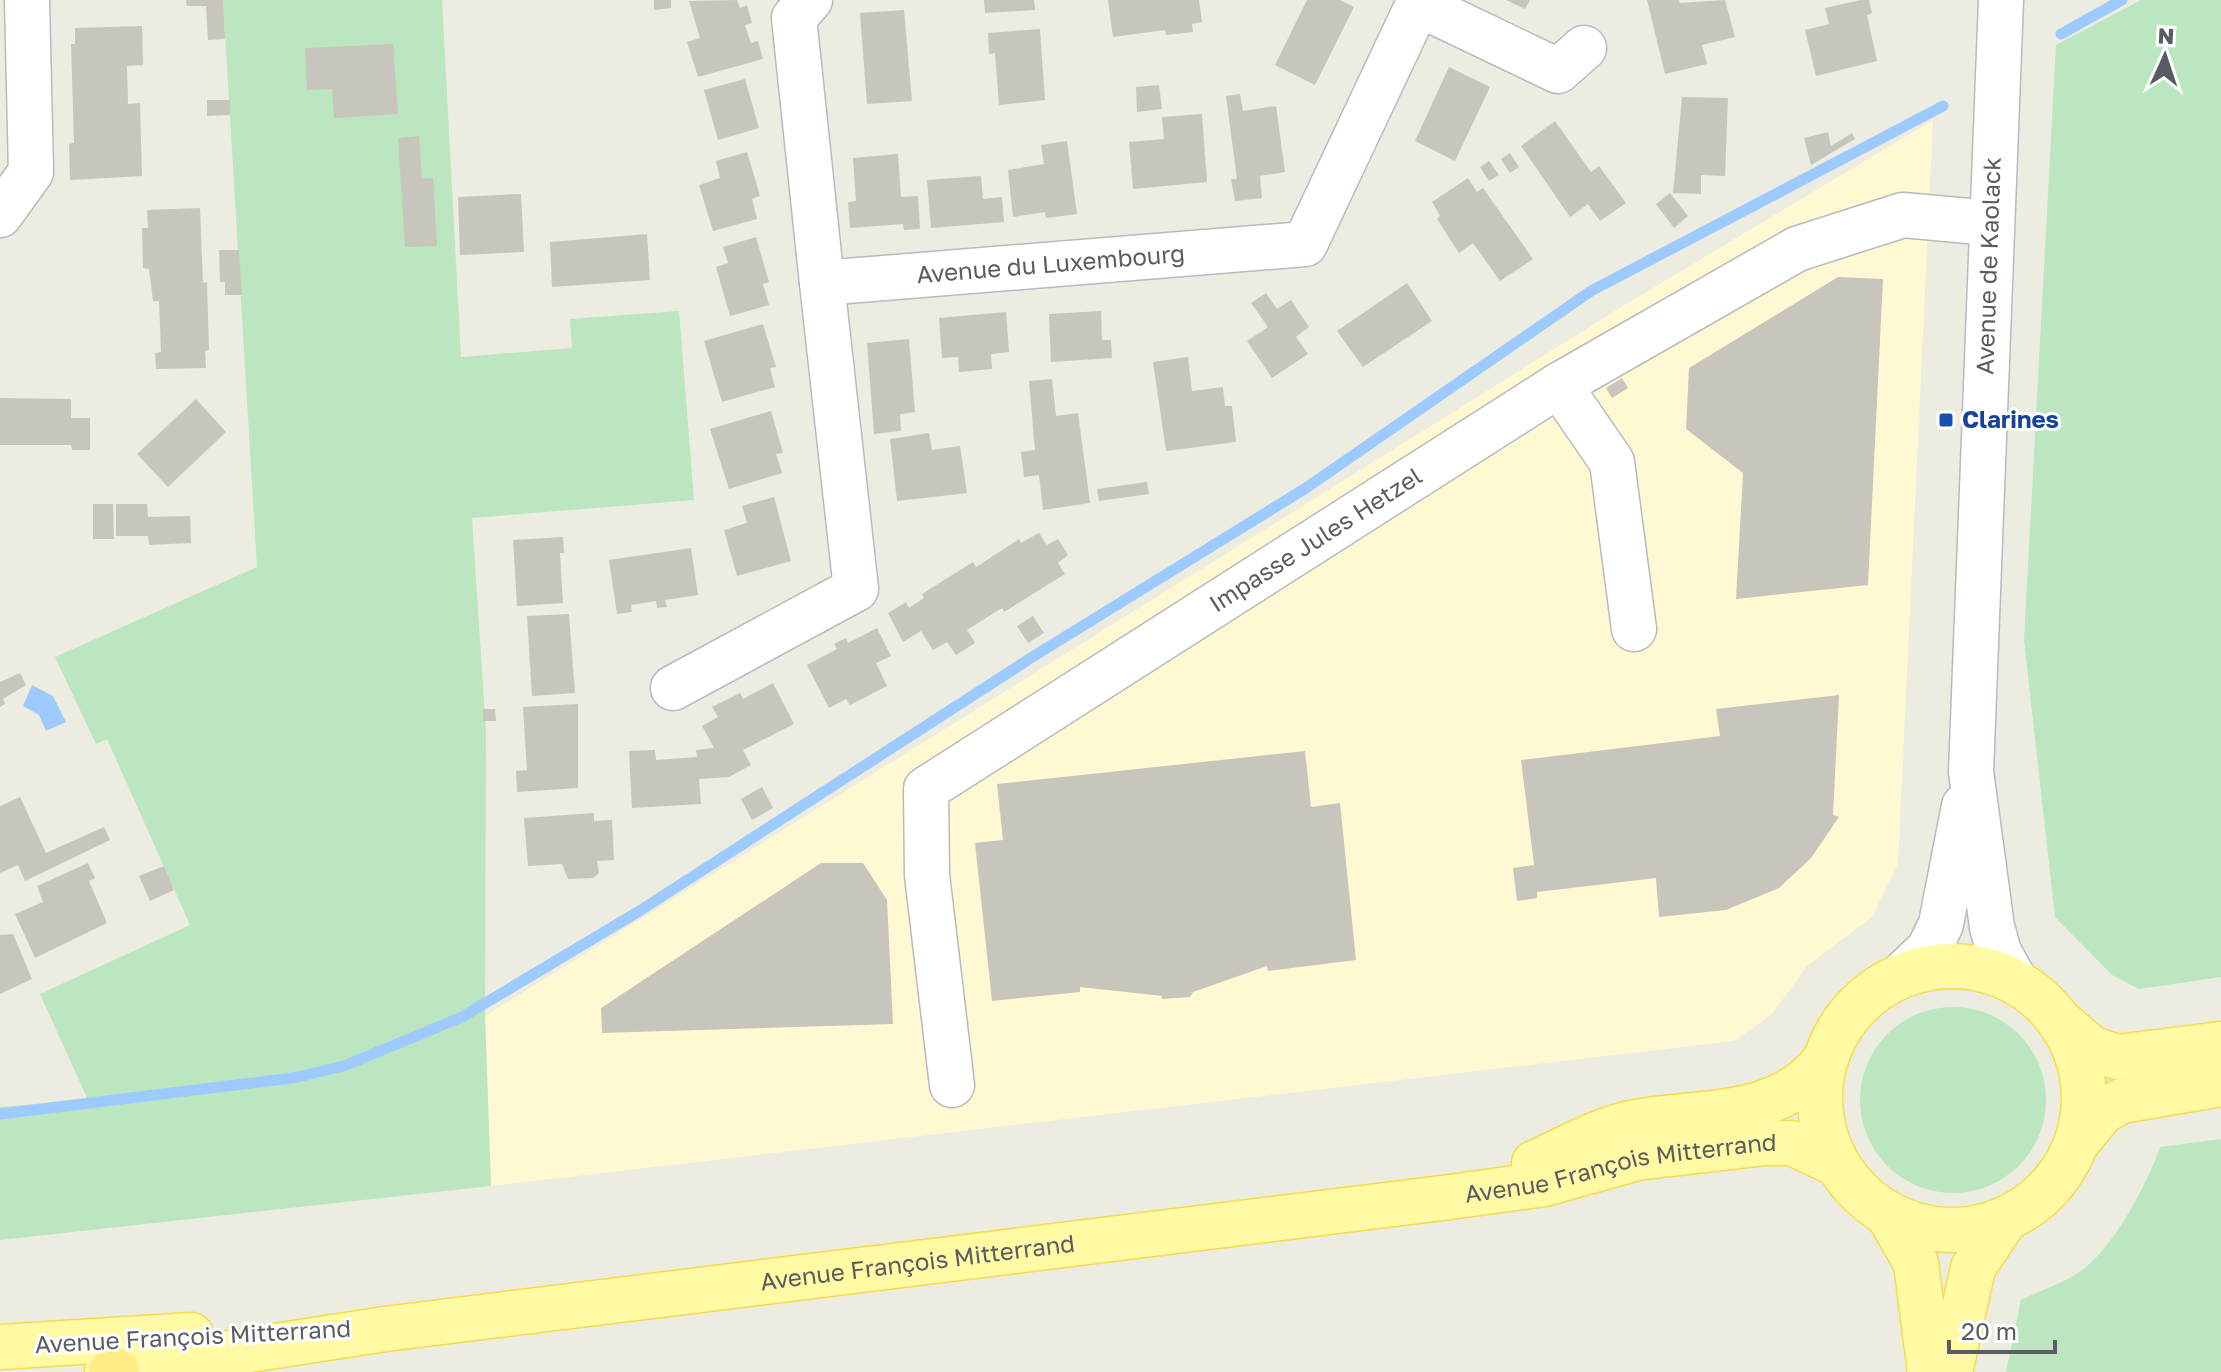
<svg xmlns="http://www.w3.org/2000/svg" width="2221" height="1372" font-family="'Golos Text',sans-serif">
	<rect width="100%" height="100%" fill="#edece0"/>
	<path fill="#fff9d3" d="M 1933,120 L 1898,864 L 1872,917 L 1807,966 L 1772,1014 L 1734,1041 L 491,1186 L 485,1016 L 1623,306 Z"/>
	<path fill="#bbe6bf" d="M 223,0 L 442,0 L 461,357 L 572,348 L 570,319 L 679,311 L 694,500 L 472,518 L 486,732 L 485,1016 L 491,1186 L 0,1240 L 0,1107 L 88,1100 L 40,994 L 190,925 L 107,739 L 96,744 L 55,657 L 257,567 Z
		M 2141,0 L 2221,0 L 2221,977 L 2139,989 L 2112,975 L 2055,917 L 2024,640 L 2056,45 Z
		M1860 1100a93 93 0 1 1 186 0a93 93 0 1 1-186 0Z
		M 2221,1139 L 2221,1372 L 2006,1372 L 2021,1300 C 2039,1291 2061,1284 2078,1273 C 2112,1251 2147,1185 2160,1147 Z"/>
	<path fill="#9ecbff" d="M 32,685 L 53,696 L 66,722 L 46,731 L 39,715 L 23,706 Z"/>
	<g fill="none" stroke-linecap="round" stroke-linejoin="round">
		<path stroke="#9ecbff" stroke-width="11" d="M 2061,34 L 2122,0
			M 0,1114 L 293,1078 L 344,1066 L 462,1017 L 641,910 L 1034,656 L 1306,488 L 1591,291 L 1943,106"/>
	</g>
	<path fill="#c8c5bd" d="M 186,0 L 223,0 L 225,39 L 208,40 L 206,6 L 187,6 Z
		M 654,0 L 671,0 L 671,8 L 654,10 Z
		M 737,0 L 740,8 L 747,5 L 752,23 L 745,25 L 751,43 L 758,41 L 763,59 L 698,77 L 687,42 L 700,38 L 689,1 Z
		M 984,0 L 1034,0 L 1035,10 L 985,13 Z
		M 1108,0 L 1199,0 L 1202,22 L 1192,24 L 1193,32 L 1166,35 L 1165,30 L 1113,37 Z
		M 1307,0 L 1340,0 L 1354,7 L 1315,85 L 1275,65 Z
		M 1506,0 L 1530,0 L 1525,9 Z
		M 1647,0 L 1679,0 L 1680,3 L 1725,0 L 1735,37 L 1702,45 L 1707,64 L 1665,74 Z
		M 1861,0 L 1869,0 L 1872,13 L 1867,15 L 1877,61 L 1816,76 L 1805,30 L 1829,24 L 1825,8 Z
		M 904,10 L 912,101 L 867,104 L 860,13 Z
		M 142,26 L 143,65 L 127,66 L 128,104 L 140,103 L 142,176 L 70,180 L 69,144 L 74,143 L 71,44 L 75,44 L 75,28 Z
		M 1040,29 L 1045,100 L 999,105 L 995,53 L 989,54 L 988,33 Z
		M 393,44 L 398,114 L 334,118 L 332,89 L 307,90 L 305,48 Z
		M 1449,67 L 1490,87 L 1455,161 L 1415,141 Z
		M 745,79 L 759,128 L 718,140 L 704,90 Z
		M 1159,85 L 1162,109 L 1137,112 L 1136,87 Z
		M 1240,94 L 1243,111 L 1276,106 L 1285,172 L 1260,176 L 1262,198 L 1235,201 L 1231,179 L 1237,179 L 1226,96 Z
		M 1682,97 L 1728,98 L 1725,176 L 1701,175 L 1701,194 L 1673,193 Z
		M 207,100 L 230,100 L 230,115 L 207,116 Z
		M 1202,114 L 1207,182 L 1133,189 L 1129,142 L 1164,139 L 1162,117 Z
		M 1555,121 L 1591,172 L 1599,166 L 1626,203 L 1600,221 L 1588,204 L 1570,217 L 1521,146 Z
		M 1828,132 L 1831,146 L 1852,133 L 1855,139 L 1811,165 L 1804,138 Z
		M 419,136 L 422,179 L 433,178 L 437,246 L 405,247 L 398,138 Z
		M 1067,141 L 1077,214 L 1046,218 L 1045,212 L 1013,217 L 1008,170 L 1044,164 L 1041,145 Z
		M 747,152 L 760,196 L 752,199 L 757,219 L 713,231 L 699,185 L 720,178 L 716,161 Z
		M 1510,153 L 1519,167 L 1510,173 L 1501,159 Z
		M 898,154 L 901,197 L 918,196 L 920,229 L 904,230 L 903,224 L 850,228 L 848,202 L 856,201 L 853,158 Z
		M 1489,161 L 1499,175 L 1489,181 L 1480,167 Z
		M 981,176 L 983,199 L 1002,197 L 1004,222 L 931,228 L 927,180 Z
		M 1468,178 L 1477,192 L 1483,188 L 1533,259 L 1500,281 L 1473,243 L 1459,253 L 1437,219 L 1440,216 L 1432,202 Z
		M 1670,193 L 1688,216 L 1674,228 L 1656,204 Z
		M 521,194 L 524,252 L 460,255 L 458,197 Z
		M 200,208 L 203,283 L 207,282 L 209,350 L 205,351 L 206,368 L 156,369 L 155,353 L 161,352 L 159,301 L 153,301 L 149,269 L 143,268 L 142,228 L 148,228 L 147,210 Z
		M 647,234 L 650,280 L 552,287 L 550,242 Z
		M 756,237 L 769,282 L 763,284 L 769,305 L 730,316 L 716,267 L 728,263 L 723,247 Z
		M 219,250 L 239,250 L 242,295 L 225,295 L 225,282 L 220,282 Z
		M 1838,277 L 1883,279 L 1868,585 L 1736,599 L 1743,473 L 1686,429 L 1689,368 Z
		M 1407,283 L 1432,321 L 1363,367 L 1337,331 Z
		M 1266,293 L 1277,309 L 1291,300 L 1309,327 L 1296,337 L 1308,354 L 1272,378 L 1247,341 L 1268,327 L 1251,303 Z
		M 1101,311 L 1102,340 L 1111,340 L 1112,358 L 1051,362 L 1049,314 Z
		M 1006,312 L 1009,352 L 991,354 L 992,369 L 959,372 L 958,357 L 942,358 L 939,318 Z
		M 763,324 L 776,367 L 770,368 L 775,387 L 722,402 L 704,341 Z
		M 909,339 L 915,412 L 900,414 L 901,431 L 874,434 L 867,343 Z
		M 1188,357 L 1192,391 L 1223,387 L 1225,406 L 1232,406 L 1236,442 L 1166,451 L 1153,362 Z
		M 1622,378 L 1628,388 L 1612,398 L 1606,388 Z
		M 1052,379 L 1056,416 L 1078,413 L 1090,503 L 1043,510 L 1039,475 L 1024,477 L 1021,452 L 1035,450 L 1029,381 Z
		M 0,398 L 71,399 L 71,418 L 90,418 L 90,450 L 72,450 L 71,445 L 0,445 Z
		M 196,399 L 226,432 L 168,487 L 137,454 Z
		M 771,411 L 783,453 L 776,454 L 782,473 L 729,489 L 710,429 Z
		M 929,433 L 932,450 L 960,446 L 967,493 L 897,501 L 890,439 Z
		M 1147,482 L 1149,494 L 1099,501 L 1097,489 Z
		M 774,497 L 791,561 L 737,576 L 724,530 L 747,523 L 742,506 Z
		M 93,504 L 113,504 L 114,539 L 93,539 Z
		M 116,504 L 147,504 L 148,517 L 190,516 L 191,543 L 149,545 L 148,536 L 116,536 Z
		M 1039,533 L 1047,545 L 1058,539 L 1068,555 L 1058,563 L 1065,574 L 1004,612 L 1002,608 L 967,630 L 975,643 L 956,655 L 947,642 L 933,650 L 921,631 L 903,642 L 888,613 L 906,602 L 909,608 L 924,598 L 922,594 L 973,562 L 976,567 L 1019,539 L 1021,543 Z
		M 563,537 L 564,553 L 560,553 L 563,603 L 517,606 L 513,540 Z
		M 691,548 L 698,595 L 665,600 L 667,607 L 657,608 L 656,601 L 631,605 L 632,612 L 617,614 L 609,560 Z
		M 569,614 L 575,693 L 532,696 L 527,616 Z
		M 1033,616 L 1044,633 L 1028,643 L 1017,626 Z
		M 877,628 L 891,656 L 876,663 L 887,686 L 850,705 L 846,699 L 829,708 L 807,665 L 837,649 L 834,644 L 846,638 L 848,643 Z
		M 20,673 L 26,685 L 3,699 L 5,704 L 0,707 L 0,682 Z
		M 773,683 L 794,724 L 743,750 L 751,765 L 729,777 L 699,779 L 701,804 L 632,808 L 629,751 L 655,750 L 656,760 L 697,757 L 696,750 L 714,748 L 702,726 L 718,717 L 712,707 L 740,693 L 743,699 Z
		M 1839,695 L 1833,815 L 1839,817 L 1811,858 L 1779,888 L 1726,910 L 1659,917 L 1656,878 L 1537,892 L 1537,898 L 1517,901 L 1513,868 L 1534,865 L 1521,760 L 1720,736 L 1716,709 Z
		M 578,704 L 578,788 L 517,792 L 516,771 L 527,770 L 523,707 Z
		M 483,709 L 495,709 L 496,721 L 483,721 Z
		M 1305,751 L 1311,807 L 1340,803 L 1356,960 L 1268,971 L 1267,966 L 1193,992 L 1190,997 L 1162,999 L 1162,996 L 1080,987 L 1080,992 L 992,1001 L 975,843 L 1003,840 L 997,784 Z
		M 762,787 L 773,808 L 752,820 L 741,799 Z
		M 20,797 L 46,853 L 104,827 L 110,840 L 25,881 L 18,865 L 0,873 L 0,806 Z
		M 594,813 L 594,821 L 612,820 L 614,860 L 597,861 L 599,873 L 593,878 L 568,879 L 562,864 L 528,866 L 524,818 Z
		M 88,863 L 95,878 L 89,881 L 107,923 L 35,958 L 15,914 L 43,902 L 37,886 Z
		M 821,863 L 863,863 L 887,900 L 893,1024 L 602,1033 L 601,1008 Z
		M 164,866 L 174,890 L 150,901 L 139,876 Z
		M 13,934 L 32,979 L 0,994 L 0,935 Z"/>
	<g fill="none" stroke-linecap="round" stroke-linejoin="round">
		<g stroke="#b8bac0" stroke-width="47">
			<g id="minor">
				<path id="s1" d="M 810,0 L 794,18 L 822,283 L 1305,244 L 1420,0"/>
				<path d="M 2001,0 L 1971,772 L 1992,927 L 1999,952 L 2015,981"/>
				<path d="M 1418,4 L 1558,71 L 1584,48"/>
				<path d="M 0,215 L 31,172 L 27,0"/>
				<path d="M 1559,385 L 1612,462 L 1634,629"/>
				<path d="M 673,688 L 856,589 L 822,283"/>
				<path d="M 1902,975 L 1929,949 L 1941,924 L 1964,806"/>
				<path id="s2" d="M 952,1085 L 927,875 L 926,789 L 1559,385 L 1797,249 L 1903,215 L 1990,223"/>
			</g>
		</g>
		<g stroke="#f8da4e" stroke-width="47">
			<g id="major">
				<circle cx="1952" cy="1098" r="132"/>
				<path d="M 2062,1023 L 2092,1049 L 2117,1057 L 2221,1044"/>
				<path d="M 2079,1140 L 2102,1112 L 2121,1101 L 2221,1084"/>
				<path d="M 1534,1163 C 1564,1150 1598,1130 1631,1123 C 1698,1109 1778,1122 1824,1061"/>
				<path d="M 1889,1216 L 1916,1263 L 1930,1372"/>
				<path d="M 0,1347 L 191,1335"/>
				<path id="s3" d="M 107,1372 L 385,1329 L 1450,1197 L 1544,1184 L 1637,1158 L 1765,1143 L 1792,1143 L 1835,1163"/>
				<path d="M 1950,1372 L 1973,1268 L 2005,1220"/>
			</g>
		</g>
		<g stroke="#edbc00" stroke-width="47">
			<path id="highway" d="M 111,1372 L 117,1371"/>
		</g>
		<use href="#minor" stroke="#fff" stroke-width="44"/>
		<use href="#major" stroke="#fffaa3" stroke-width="44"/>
		<use href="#highway" stroke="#ffed85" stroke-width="44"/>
	</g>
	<rect fill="#1a4fb4" stroke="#fff" stroke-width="3" x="1938" y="412" width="16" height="16" rx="4"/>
	<g text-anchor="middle" stroke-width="6" stroke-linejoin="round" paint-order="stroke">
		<g font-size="24" fill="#595c62" stroke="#fff">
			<text dy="8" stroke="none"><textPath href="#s1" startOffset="520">Avenue du Luxembourg</textPath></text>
			<text transform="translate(1989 266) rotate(-88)" y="8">Avenue de Kaolack</text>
			<text dy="8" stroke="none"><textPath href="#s2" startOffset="760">Impasse Jules Hetzel</textPath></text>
			<text dy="8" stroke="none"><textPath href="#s3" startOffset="1528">Avenue François Mitterrand</textPath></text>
			<text dy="8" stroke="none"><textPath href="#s3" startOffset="818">Avenue François Mitterrand</textPath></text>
			<text transform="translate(193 1337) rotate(-3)" y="8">Avenue François Mitterrand</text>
		</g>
		<g font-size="24" font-weight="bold" fill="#164399" stroke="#fff" text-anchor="start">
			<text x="1962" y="428">Clarines</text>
		</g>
	</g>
	<g transform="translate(2165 56) rotate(3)" stroke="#ffffff" stroke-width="6" paint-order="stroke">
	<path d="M0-6L14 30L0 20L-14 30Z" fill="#595c62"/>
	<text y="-12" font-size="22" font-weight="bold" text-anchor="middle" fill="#595c62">N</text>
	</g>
	<path d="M1949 1340v12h106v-12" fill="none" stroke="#595c62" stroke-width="4"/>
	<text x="1961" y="1340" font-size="24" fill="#595c62" stroke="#ffffff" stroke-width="6" paint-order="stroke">20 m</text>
</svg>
